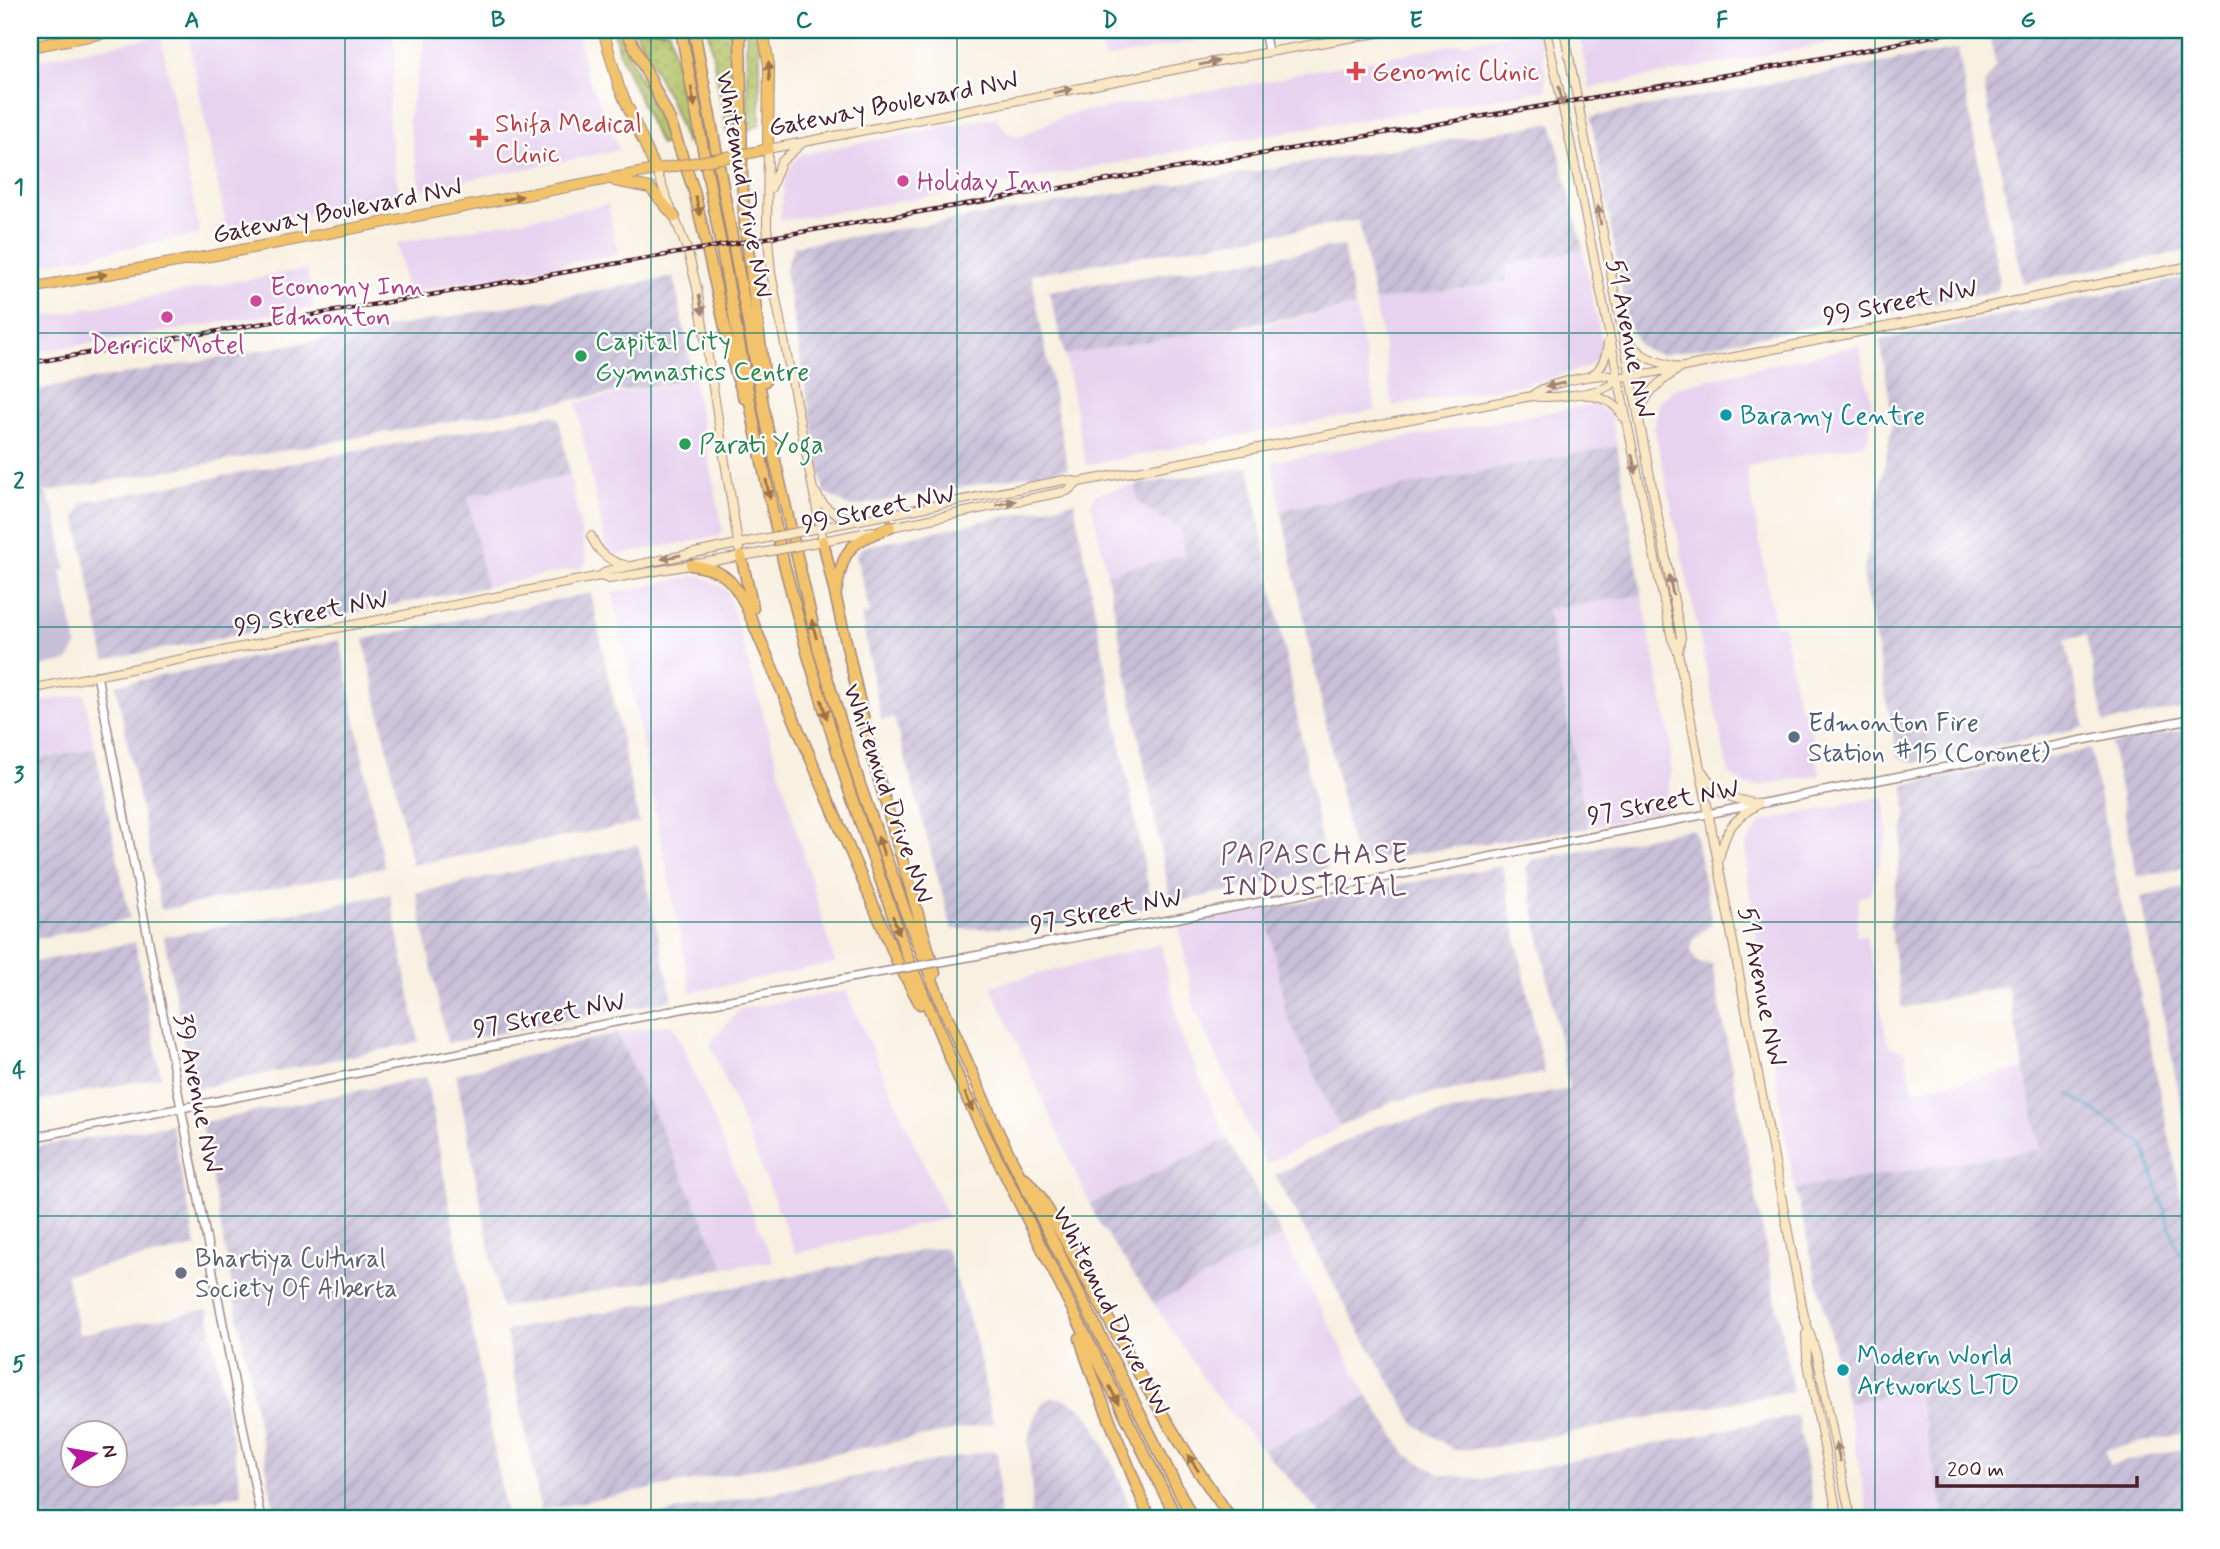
<svg xmlns="http://www.w3.org/2000/svg" width="2220" height="1549" font-family="Mynerve,sans-serif">
	<defs>
		<pattern id="industrial-furrows" width="10" height="10" patternUnits="userSpaceOnUse" patternTransform="scale(1.75)"><rect width="10" height="10" fill="#c8bfd8"/><path d="M-1 1l2-2M0 10L10 0M9 11l2-2" fill="none" stroke="#ada4ba"/></pattern>
		<pattern id="grass-dots" width="8" height="8" patternUnits="userSpaceOnUse" patternTransform="scale(1.75)"><rect width="8" height="8" fill="#afbf62"/><path d="M2 2h.1M6 6h.1" fill="none" stroke="#909b51" stroke-width="1.8" stroke-linecap="round"/></pattern>
	</defs>
	<rect width="100%" height="100%" fill="#fff"/>
	<filter id="ink" filterUnits="userSpaceOnUse"><feTurbulence type="fractalNoise" baseFrequency=".0143" numOctaves="2"/><feDisplacementMap in="SourceGraphic" scale="14" xChannelSelector="R" yChannelSelector="G"/><feConvolveMatrix kernelMatrix="1 2 1 2 8 2 1 2 1" color-interpolation-filters="sRGB"/></filter>
	<filter id="wash" filterUnits="userSpaceOnUse"><feTurbulence type="fractalNoise" baseFrequency=".00686" numOctaves="4" result="noise"/><feDisplacementMap in="SourceGraphic" scale="28" xChannelSelector="R" yChannelSelector="G"/><feGaussianBlur stdDeviation="1.57" result="paint"/><feColorMatrix in="noise" values="0 0 0 0 0 0 0 0 0 0 0 0 0 0 0 0 0 1.4 0 .05"/><feComposite in="paint" operator="in"/></filter>
	<g filter="url(#wash)">
		<rect width="100%" height="100%" fill="#f8f0e1"/>
		<path fill="#e7d2ef" d="M 199,30 L 392,30 L 396,53 L 388,117 L 399,195 L 227,230 L 187,32 Z
			M 423,30 L 577,30 L 586,72 L 620,150 L 421,189 L 408,120 L 424,42 Z
			M 1098,30 L 1249,30 L 1104,59 Z
			M 1533,30 L 1539,32 L 1542,36 L 1546,90 L 1295,130 L 1009,183 L 780,221 L 785,178 L 792,163 L 802,154 L 996,117 L 1007,132 L 1015,136 L 1023,136 L 1050,122 L 1069,114 L 1285,78 L 1294,74 Z
			M 1579,30 L 1901,30 L 1589,88 Z
			M 161,36 L 200,234 L 30,267 L 30,61 Z
			M 608,204 L 618,254 L 406,293 L 397,243 Z
			M 1583,249 L 1602,344 L 1598,359 L 1587,367 L 1542,381 L 1392,406 L 1383,341 L 1374,301 L 1506,282 L 1506,265 Z
			M 307,269 L 314,308 L 30,353 L 30,319 Z
			M 1355,307 L 1376,410 L 1086,465 L 1065,355 L 1169,337 L 1253,327 Z
			M 1859,345 L 1873,410 L 1867,443 L 1746,467 L 1775,625 L 1783,624 L 1799,707 L 1806,706 L 1820,775 L 1756,786 L 1745,785 L 1729,774 L 1654,426 L 1660,402 L 1677,387 Z
			M 693,379 L 723,531 L 719,536 L 617,555 L 606,547 L 576,403 Z
			M 1594,404 L 1610,413 L 1617,446 L 1371,496 L 1281,510 L 1272,462 Z
			M 570,475 L 587,561 L 582,567 L 486,587 L 468,496 Z
			M 1135,485 L 1138,503 L 1181,530 L 1184,555 L 1107,573 L 1091,503 L 1095,494 Z
			M 700,575 L 727,590 L 835,963 L 691,992 L 613,593 Z
			M 1642,595 L 1671,742 L 1671,768 L 1665,810 L 1588,828 L 1547,609 Z
			M 84,694 L 95,748 L 30,761 L 30,704 Z
			M 1884,796 L 1888,833 L 1871,892 L 1858,898 L 1856,936 L 1866,935 L 1888,1045 L 1905,1052 L 1913,1090 L 2023,1069 L 2040,1149 L 1795,1189 L 1782,1116 L 1746,867 L 1746,844 L 1761,822 Z
			M 1266,909 L 1286,1014 L 1339,1128 L 1266,1164 L 1195,1009 L 1179,926 Z
			M 1161,944 L 1182,1038 L 1227,1139 L 1090,1204 L 991,986 Z
			M 846,991 L 948,1218 L 796,1253 L 710,1043 L 740,1009 Z
			M 673,1024 L 773,1261 L 725,1268 L 617,1033 Z
			M 1282,1236 L 1368,1396 L 1263,1450 L 1212,1391 L 1154,1304 Z
			M 1917,1391 L 1945,1519 L 1869,1519 L 1847,1403 Z"/>
		<path fill="url(#industrial-furrows)" fill-rule="evenodd" d="M 2026,30 L 2190,30 L 2190,250 L 2023,283 L 1984,85 L 1996,66 L 1990,39 Z
			M 1958,49 L 1999,278 L 1997,291 L 1662,355 L 1651,352 L 1639,345 L 1627,318 L 1591,117 Z
			M 1552,123 L 1583,249 L 1507,265 L 1506,282 L 1374,301 L 1359,220 L 1031,274 L 1068,468 L 850,507 L 824,492 L 785,270 L 794,246 Z
			M 1343,246 L 1355,307 L 1065,355 L 1049,291 Z
			M 674,277 L 693,379 L 45,492 L 30,419 L 30,391 Z
			M 2190,277 L 2190,707 L 2104,723 L 2086,635 L 2065,640 L 2085,727 L 1914,763 L 1897,756 L 1863,575 L 1893,421 L 1880,340 Z
			M 553,415 L 559,419 L 570,475 L 468,496 L 486,587 L 105,660 L 76,517 L 83,502 Z
			M 1617,446 L 1642,595 L 1547,609 L 1588,828 L 1355,862 L 1281,510 Z
			M 1249,467 L 1327,870 L 1171,903 L 1107,573 L 1184,555 L 1181,530 L 1138,503 L 1135,485 Z
			M 1074,502 L 1152,906 L 1044,927 L 952,929 L 894,718 L 881,720 L 861,615 L 870,613 L 856,555 L 862,547 Z
			M 591,593 L 639,823 L 412,865 L 364,639 Z
			M 340,640 L 384,867 L 161,910 L 116,685 Z
			M 2190,729 L 2190,867 L 2137,877 L 2111,744 Z
			M 95,748 L 130,919 L 30,940 L 30,761 Z
			M 2090,749 L 2188,1229 L 2190,1229 L 2190,1432 L 2105,1450 L 2109,1465 L 2190,1447 L 2190,1519 L 1945,1519 L 1917,1391 L 1847,1403 L 1795,1189 L 2040,1149 L 2007,985 L 1902,1008 L 1890,925 L 1906,812 L 1904,785 Z
			M 1690,829 L 1695,832 L 1712,923 L 1693,939 L 1691,952 L 1698,963 L 1712,964 L 1793,1391 L 1488,1448 L 1454,1450 L 1415,1424 L 1351,1316 L 1275,1175 L 1377,1126 L 1569,1089 L 1526,867 L 1532,860 Z
			M 638,845 L 673,1000 L 447,1043 L 416,893 Z
			M 1502,866 L 1544,1073 L 1394,1101 L 1339,1127 L 1286,1014 L 1266,909 Z
			M 2190,887 L 2190,1152 L 2141,897 Z
			M 390,894 L 419,1042 L 193,1089 L 164,937 Z
			M 135,942 L 161,1077 L 30,1103 L 30,963 Z
			M 617,1033 L 725,1268 L 501,1308 L 456,1074 Z
			M 426,1077 L 507,1519 L 276,1519 L 201,1123 Z
			M 171,1124 L 196,1247 L 66,1274 L 79,1334 L 208,1309 L 242,1494 L 111,1519 L 45,1519 L 30,1440 L 30,1148 ZM 74,1434 L 116,1434 L 116,1476 L 74,1476 Z
			M 1227,1139 L 1282,1236 L 1154,1304 L 1097,1220 L 1090,1204 Z
			M 942,1247 L 947,1251 L 975,1336 L 993,1423 L 541,1510 L 506,1333 L 508,1330 Z
			M 1368,1396 L 1407,1455 L 1440,1474 L 1482,1479 L 1797,1415 L 1816,1519 L 1326,1519 L 1263,1450 Z
			M 1050,1397 L 1064,1399 L 1080,1407 L 1091,1419 L 1116,1470 L 1134,1519 L 1030,1519 L 1032,1493 L 1028,1443 L 1030,1432 L 1036,1416 L 1043,1403 Z
			M 993,1450 L 998,1454 L 999,1519 L 633,1519 Z"/>
		<path fill="#c8bfd8" d="M 30,419 L 45,492 L 56,513 L 66,569 L 61,571 L 77,646 L 68,661 L 30,669 Z"/>
		<path fill="url(#grass-dots)" stroke="#7c6f46" stroke-width="2" d="M 614,30 L 618,30 L 669,142 L 660,145 L 618,50 Z
			M 634,30 L 669,30 L 691,139 L 686,143 L 669,98 Z
			M 708,30 L 734,30 L 733,132 L 727,133 Z
			M 746,30 L 756,30 L 760,45 L 760,124 L 748,131 Z"/>
		<g fill="none" stroke-linecap="round" stroke-linejoin="round">
			<path stroke="#50a9cd" stroke-width="2" d="M 2069,1094 L 2143,1144 L 2178,1251 L 2190,1263"/>
		</g>
	</g>
	<g filter="url(#ink)">
		<g fill="none" stroke-linecap="round" stroke-linejoin="round">
			<g stroke="#a18886" stroke-width="10">
				<path id="tertiary" d="M 1264,30 L 1268,52
					M 97,675 L 261,1519
					M 963,958 L 1164,921 L 2190,719
					M 30,1138 L 676,1010 L 871,974"/>
			</g>
			<g stroke="#a18886" stroke-width="10">
				<path id="secondary" d="M 1546,30 C 1591,232 1628,436 1672,639 L 1678,652 L 1804,1316 L 1817,1356 L 1851,1519
					M 1564,30 L 1681,637 L 1678,652
					M 656,170 L 688,252 L 697,288 L 739,549
					M 771,188 L 781,162 L 800,145
					M 1624,334 C 1639,358 1651,360 1676,367
					M 1590,376 C 1603,369 1606,357 1608,343
					M 1582,394 C 1600,397 1614,400 1623,417
					M 1532,396 C 1543,384 1587,376 1604,375 C 1609,375 1614,378 1620,377 C 1639,376 1660,371 1679,368 L 2190,266
					M 1641,415 C 1643,393 1660,382 1677,370
					M 816,493 C 825,510 835,516 855,519
					M 886,528 L 1067,491 L 1079,482
					M 804,531 L 1064,480 L 1079,482 L 1532,396 C 1548,399 1595,394 1609,386 C 1612,384 1614,380 1617,378
					M 591,536 C 598,552 608,561 625,565
					M 823,541 L 771,273 L 767,226 L 768,149 L 1208,63 L 1394,30
					M 807,544 L 873,531
					M 600,576 L 609,579 L 766,552
					M 30,689 L 600,576 L 607,571 L 762,539
					M 1702,771 C 1717,795 1732,799 1758,804
					M 1719,859 C 1726,828 1732,821 1758,804
					M 1806,1334 L 1807,1358 L 1838,1519"/>
			</g>
			<g stroke="#a18886" stroke-width="12">
				<path id="trunk" d="M 603,30 L 619,87 L 656,170
					M 30,47 L 120,30
					M 755,152 L 768,149 L 769,65 L 763,30
					M 615,181 L 650,188 L 675,217
					M 30,288 L 216,255 L 670,167"/>
			</g>
			<g stroke="#a18886" stroke-width="13">
				<path id="motorway" d="M 626,30 L 670,120 L 694,191 L 735,371 L 744,398
					M 681,30 L 755,429 L 783,560 L 808,655 L 849,790 L 908,958 L 967,1098 L 1177,1519
					M 694,30 L 767,426 L 819,651 L 860,785 L 905,911 L 940,1000 L 1000,1136 L 1193,1519
					M 740,30 L 742,180 L 745,225 L 765,381
					M 823,541 L 872,756 L 935,973
					M 741,556 L 753,608
					M 691,565 C 721,569 731,577 745,604 L 897,961 L 920,1004
					M 836,592 C 844,548 848,544 890,527
					M 1025,1178 L 1040,1196 C 1103,1305 1157,1418 1232,1519
					M 1080,1338 C 1098,1400 1128,1458 1149,1519"/>
			</g>
			<use href="#tertiary" stroke="#fff" stroke-width="7"/>
			<use href="#secondary" stroke="#fae7c3" stroke-width="8"/>
			<use href="#trunk" stroke="#f2c36a" stroke-width="10"/>
			<use href="#motorway" stroke="#f2c36a" stroke-width="10"/>
			<g stroke="#4a1f2b" stroke-width="4.5">
				<path id="rail" d="M 30,363 L 1773,67 L 1860,51 L 1962,30"/>
			</g>
			<use href="#rail" stroke="#fff" stroke-width="2" stroke-dasharray="5" stroke-linecap="butt"/>
			<g stroke="#a18886" stroke-width="10" stroke-linecap="butt">
				<path id="tertiary-bridge" d="M 871,974 L 963,958"/>
			</g>
			<g stroke="#a18886" stroke-width="10" stroke-linecap="butt">
				<path id="secondary-bridge" d="M 762,539 L 804,531
					M 766,552 L 807,544"/>
			</g>
			<g stroke="#a18886" stroke-width="12" stroke-linecap="butt">
				<path id="trunk-bridge" d="M 670,167 L 755,152"/>
			</g>
			<use href="#tertiary-bridge" stroke="#fff" stroke-width="7"/>
			<use href="#secondary-bridge" stroke="#fae7c3" stroke-width="8"/>
			<use href="#trunk-bridge" stroke="#f2c36a" stroke-width="10"/>
		</g>
		<defs><path id="oneway-solid" d="M-6-.8H1V-3.2L6.5 0L1 3.2V.8H-6Z" transform="scale(1.75)"/></defs>
		<g fill="#a28377">
			<use href="#oneway-solid" transform="translate(1209 63) rotate(-11)"/>
			<use href="#oneway-solid" transform="translate(1063 91) rotate(-11)"/>
			<use href="#oneway-solid" transform="translate(1561 96) rotate(78)"/>
			<use href="#oneway-solid" transform="translate(1599 215) rotate(-101)"/>
			<use href="#oneway-solid" transform="translate(701 305) rotate(79)"/>
			<use href="#oneway-solid" transform="translate(1555 385) rotate(167)"/>
			<use href="#oneway-solid" transform="translate(1634 464) rotate(78)"/>
			<use href="#oneway-solid" transform="translate(1006 503) rotate(-11)"/>
			<use href="#oneway-solid" transform="translate(671 557) rotate(168)"/>
			<use href="#oneway-solid" transform="translate(1671 585) rotate(-101)"/>
			<use href="#oneway-solid" transform="translate(1838 1452) rotate(-102)"/>
		</g>
		<g fill="#9e714a">
			<use href="#oneway-solid" transform="translate(769 71) rotate(-93)"/>
			<use href="#oneway-solid" transform="translate(693 97) rotate(79)"/>
			<use href="#oneway-solid" transform="translate(513 198) rotate(-11)"/>
			<use href="#oneway-solid" transform="translate(698 206) rotate(77)"/>
			<use href="#oneway-solid" transform="translate(97 276) rotate(-10)"/>
			<use href="#oneway-solid" transform="translate(768 489) rotate(78)"/>
			<use href="#oneway-solid" transform="translate(814 629) rotate(-104)"/>
			<use href="#oneway-solid" transform="translate(824 709) rotate(74)"/>
			<use href="#oneway-solid" transform="translate(881 846) rotate(-109)"/>
			<use href="#oneway-solid" transform="translate(896 925) rotate(70)"/>
			<use href="#oneway-solid" transform="translate(969 1102) rotate(66)"/>
			<use href="#oneway-solid" transform="translate(1114 1395) rotate(63)"/>
			<use href="#oneway-solid" transform="translate(1193 1463) rotate(-124)"/>
		</g>
	</g>
	<path fill="none" stroke="#0f766e" stroke-width="2" stroke-opacity="0.55" d="M 345,30 L 345,1519M 651,30 L 651,1519M 957,30 L 957,1519M 1263,30 L 1263,1519M 1569,30 L 1569,1519M 1875,30 L 1875,1519M 30,333 L 2190,333M 30,627 L 2190,627M 30,922 L 2190,922M 30,1216 L 2190,1216"/>
	<g fill="#e0444e" stroke="#fff" stroke-width="2.5">
		<path d="M1352.5 60.5h7v7h7v7h-7v7h-7v-7h-7v-7h7z"/>
		<path d="M475.5 127.5h7v7h7v7h-7v7h-7v-7h-7v-7h7z"/>
	</g>
	<g fill="#d1479c" stroke="#fff" stroke-width="2.5">
		<circle cx="903" cy="181" r="7"/>
		<circle cx="256" cy="301" r="7"/>
		<circle cx="167" cy="317" r="7"/>
	</g>
	<g fill="#2e9e5b" stroke="#fff" stroke-width="2.5">
		<circle cx="581" cy="356" r="7"/>
		<circle cx="685" cy="444" r="7"/>
	</g>
	<g fill="#0f9aa8" stroke="#fff" stroke-width="2.5">
		<circle cx="1726" cy="415" r="7"/>
		<circle cx="1843" cy="1370" r="7"/>
	</g>
	<circle fill="#5c6f8a" stroke="#fff" stroke-width="2.5" cx="1794" cy="737" r="7"/>
	<circle fill="#6b7280" stroke="#fff" stroke-width="2.5" cx="181" cy="1273" r="7"/>
	<g text-anchor="middle" stroke-width="5" stroke-linejoin="round" paint-order="stroke">
		<g font-size="26" fill="#be3a42" stroke="#fff" text-anchor="start">
			<text x="1372" y="80">Genomic Clinic</text>
			<text x="495" y="132">Shifa Medical<tspan x="495" dy="30">Clinic</tspan></text>
		</g>
		<g font-size="26" fill="#4a1f2b" stroke="#fff">
			<text transform="translate(893 103) rotate(-11)" y="9">Gateway Boulevard NW</text>
			<text transform="translate(745 184) rotate(80)" y="9">Whitemud Drive NW</text>
			<text transform="translate(337 210) rotate(-11)" y="9">Gateway Boulevard NW</text>
			<text transform="translate(1900 301) rotate(-11)" y="9">99 Street NW</text>
			<text transform="translate(1631 338) rotate(79)" y="9">51 Avenue NW</text>
			<text transform="translate(878 508) rotate(-12)" y="9">99 Street NW</text>
			<text transform="translate(311 612) rotate(-11)" y="9">99 Street NW</text>
			<text transform="translate(889 793) rotate(71)" y="9">Whitemud Drive NW</text>
			<text transform="translate(1663 801) rotate(-11)" y="9">97 Street NW</text>
			<text transform="translate(1106 910) rotate(-11)" y="9">97 Street NW</text>
			<text transform="translate(1763 986) rotate(79)" y="9">51 Avenue NW</text>
			<text transform="translate(549 1014) rotate(-11)" y="9">97 Street NW</text>
			<text transform="translate(199 1093) rotate(79)" y="9">39 Avenue NW</text>
			<text transform="translate(1112 1310) rotate(63)" y="9">Whitemud Drive NW</text>
		</g>
		<g font-size="26" fill="#b23c85" stroke="#fff" text-anchor="start">
			<text x="917" y="190">Holiday Inn</text>
			<text x="270" y="295">Economy Inn<tspan x="270" dy="30">Edmonton</tspan></text>
			<text x="167" y="353" text-anchor="middle">Derrick Motel</text>
		</g>
		<g font-size="26" fill="#27864d" stroke="#fff" text-anchor="start">
			<text x="595" y="350">Capital City<tspan x="595" dy="30">Gymnastics Centre</tspan></text>
			<text x="699" y="453">Parati Yoga</text>
		</g>
		<g font-size="26" fill="#0d838f" stroke="#fff" text-anchor="start">
			<text x="1740" y="424">Baramy Centre</text>
			<text x="1857" y="1364">Modern World<tspan x="1857" dy="30">Artworks LTD</tspan></text>
		</g>
		<g font-size="26" fill="#4e5e75" stroke="#fff" text-anchor="start">
			<text x="1808" y="731">Edmonton Fire<tspan x="1808" dy="30">Station #15 (Coronet)</tspan></text>
		</g>
		<g font-size="26" fill="#5b616d" stroke="#fff" text-anchor="start">
			<text x="195" y="1267">Bhartiya Cultural<tspan x="195" dy="30">Society Of Alberta</tspan></text>
		</g>
		<g font-size="28" letter-spacing="2" fill="#744b64" stroke="#fff">
			<text x="1315" y="863">PAPASCHASE<tspan x="1315" dy="32">INDUSTRIAL</tspan></text>
		</g>
	</g>
	<rect width="2220" height="1549" fill="none" stroke="#fff" stroke-width="77"/>
	<g transform="translate(94 1454) rotate(79)"><circle r="33" fill="#ffffff" stroke="#b7a5aa" stroke-width="2"/>
	<path d="M0-5L12 26L0 18L-12 26Z" fill="#b5179e"/>
	<text y="-10" font-size="19" font-weight="bold" text-anchor="middle" fill="#4a1f2b">N</text>
	</g>
	<path d="M1937 1476v10h200v-10" fill="none" stroke="#4a1f2b" stroke-width="3.5"/>
	<text x="1947" y="1476" font-size="21" fill="#4a1f2b" stroke="#ffffff" stroke-width="5" paint-order="stroke">200 m</text>
	<rect x="38" y="38" width="2144" height="1472" fill="none" stroke="#0f766e" stroke-width="2.5"/>
	<g font-size="23" text-anchor="middle" font-weight="bold" fill="#0f766e">
		<text x="192" y="27">A</text>
		<text x="498" y="27">B</text>
		<text x="804" y="27">C</text>
		<text x="1110" y="27">D</text>
		<text x="1416" y="27">E</text>
		<text x="1722" y="27">F</text>
		<text x="2028" y="27">G</text>
		<text x="19" y="194">1</text>
		<text x="19" y="488">2</text>
		<text x="19" y="782">3</text>
		<text x="19" y="1077">4</text>
		<text x="19" y="1371">5</text>
	</g>
</svg>
